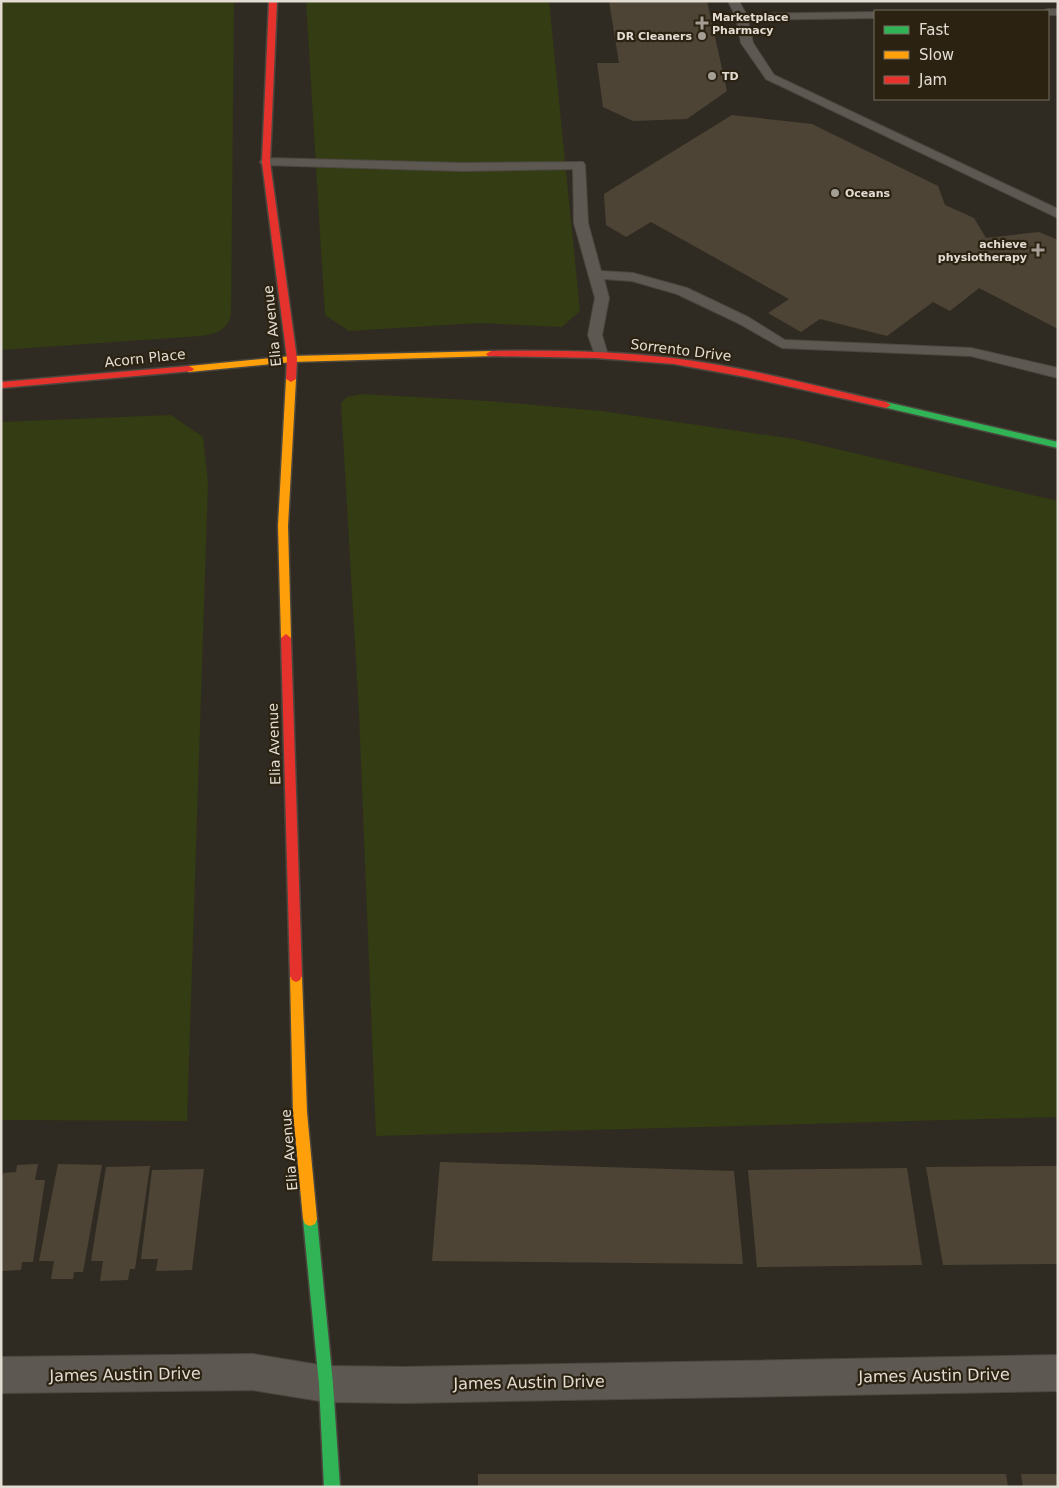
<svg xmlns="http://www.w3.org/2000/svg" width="1059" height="1488" font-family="'DejaVu Sans',sans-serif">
	<rect width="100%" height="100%" fill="#302b22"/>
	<path fill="#333c12" d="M 1,1 L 234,1 L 231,314 C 228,331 215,334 200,336 L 1,350 Z
		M 306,1 L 549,1 L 580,311 L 562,327 L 479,323 L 349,331 L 325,315 Z
		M 361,394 L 488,401 L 601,411 L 794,439 L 1058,501 L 1058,1117 L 376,1136 L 359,713 L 341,403 L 347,397 Z
		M 171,415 L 203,437 L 208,483 L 187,1121 L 1,1120 L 1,422 Z"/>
	<path fill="#4d4435" d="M 609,1 L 707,1 L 727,91 L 687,119 L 633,121 L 603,107 L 597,63 L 619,63 Z
		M 732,115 L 812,124 L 938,186 L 945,205 L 974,218 L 986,238 L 1039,232 L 1058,240 L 1058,329 L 979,288 L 950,311 L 933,302 L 887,336 L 820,319 L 801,332 L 768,313 L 789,299 L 651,222 L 626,237 L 606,225 L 604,194 Z
		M 440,1162 L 734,1171 L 743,1264 L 432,1261 Z
		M 38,1164 L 35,1180 L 45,1180 L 33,1262 L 22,1262 L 21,1270 L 1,1271 L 1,1184 L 3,1173 L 16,1172 L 17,1165 Z
		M 58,1164 L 102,1165 L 83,1272 L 74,1272 L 73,1279 L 51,1279 L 54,1261 L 39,1261 Z
		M 150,1166 L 135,1269 L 130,1269 L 128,1280 L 100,1281 L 103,1261 L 91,1261 L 106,1167 Z
		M 1058,1166 L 1058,1264 L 943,1265 L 926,1167 Z
		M 907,1168 L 922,1265 L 757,1267 L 748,1170 Z
		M 204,1169 L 192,1270 L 156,1271 L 158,1259 L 141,1259 L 152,1170 Z
		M 478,1474 L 1006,1474 L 1008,1487 L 478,1487 Z
		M 1021,1474 L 1058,1474 L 1058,1487 L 1023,1487 Z"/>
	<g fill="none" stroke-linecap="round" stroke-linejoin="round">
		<g stroke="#4b473f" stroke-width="2">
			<path id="lane" d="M 728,1 L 739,1 L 746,14 L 875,12 L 875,18 L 748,20 L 753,43 L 774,75 L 1058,209 L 1058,218 L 766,79 L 741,43 L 736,17 Z
				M 1058,9 L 1058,15 L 1048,15 L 1048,11 L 1043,11 L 1048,9 Z
				M 266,158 L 462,163 L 583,162 L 585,165 L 588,223 L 601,271 L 633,273 L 687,288 L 748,317 L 785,340 L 971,348 L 1058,368 L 1058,378 L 971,356 L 782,348 L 738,323 L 677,294 L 632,281 L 604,279 L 609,298 L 602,335 L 608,355 L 606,358 L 596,358 L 588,335 L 595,298 L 574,223 L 573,169 L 462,171 L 262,165 L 260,162 L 262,159 Z"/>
		</g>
		<g stroke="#4b473f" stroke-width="2">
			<path id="street" d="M 253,1354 L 326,1366 L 405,1367 L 1058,1355 L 1058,1391 L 405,1403 L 326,1402 L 253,1390 L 1,1393 L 1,1357 Z"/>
		</g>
		<g stroke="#4b473f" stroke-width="3">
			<path id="fast" d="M 886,402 L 1058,442 L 1058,448 L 883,407 L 881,405 Z
				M 310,1212 L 315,1214 L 317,1219 L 333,1384 L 340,1487 L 324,1487 L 319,1384 L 303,1219 L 305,1214 Z"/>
		</g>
		<g stroke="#4b473f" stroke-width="3">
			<path id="slow" d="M 491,351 L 496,354 L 494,356 L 292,362 L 189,372 L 184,369 L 189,366 L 292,356 Z
				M 291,376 L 296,379 L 288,526 L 291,638 L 286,642 L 281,638 L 278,526 L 286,379 Z
				M 296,970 L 300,972 L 302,976 L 307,1112 L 317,1219 L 315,1224 L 310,1226 L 305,1224 L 303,1219 L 293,1112 L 290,976 L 292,972 Z"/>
		</g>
		<g stroke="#4b473f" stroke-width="3">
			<path id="jam" d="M 269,1 L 277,1 L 270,162 L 297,359 L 296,379 L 291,382 L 286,379 L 287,359 L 262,162 Z
				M 491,351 C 552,350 613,351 673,358 C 745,367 816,386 886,402 L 891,405 L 886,408 L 746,377 L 674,364 L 596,358 L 488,356 L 486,354 Z
				M 189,366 L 194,369 L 192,371 L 1,388 L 1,382 Z
				M 286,634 L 291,638 L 302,976 L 300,980 L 296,982 L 292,980 L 290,976 L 281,638 Z"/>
		</g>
		<use href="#lane" fill="#5d5952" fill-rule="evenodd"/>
		<use href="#street" fill="#5d5952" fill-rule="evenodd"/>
		<use href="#fast" fill="#30b455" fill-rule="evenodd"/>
		<use href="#slow" fill="#ff9f0a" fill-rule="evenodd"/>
		<use href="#jam" fill="#e5322d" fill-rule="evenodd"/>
	</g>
	<g fill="#a49e94" stroke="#2c2212" stroke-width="2">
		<path d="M699.5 15.5h5v5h5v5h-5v5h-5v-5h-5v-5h5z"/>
		<circle cx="702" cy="36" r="5"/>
		<circle cx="712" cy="76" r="5"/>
		<circle cx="835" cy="193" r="5"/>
		<path d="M1035.5 242.5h5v5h5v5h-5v5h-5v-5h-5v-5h5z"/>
	</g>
	<g text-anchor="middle" stroke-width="4.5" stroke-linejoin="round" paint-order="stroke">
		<g font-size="11" font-weight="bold" fill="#e2dcd2" stroke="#2c2212" text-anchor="start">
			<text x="712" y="21">Marketplace<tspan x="712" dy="13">Pharmacy</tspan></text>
			<text x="692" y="40" text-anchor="end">DR Cleaners</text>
			<text x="722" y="80">TD</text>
			<text x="845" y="197">Oceans</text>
			<text x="1027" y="248" text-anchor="end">achieve<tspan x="1027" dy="13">physiotherapy</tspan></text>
		</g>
		<g font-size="14" fill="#e2dcd2" stroke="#2c2212">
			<text transform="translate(272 326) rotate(-96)" y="5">Elia Avenue</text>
			<text transform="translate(681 350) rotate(7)" y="5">Sorrento Drive</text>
			<text transform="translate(145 358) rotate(-6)" y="5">Acorn Place</text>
			<text transform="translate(274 744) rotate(-92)" y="5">Elia Avenue</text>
			<text transform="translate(289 1150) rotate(-95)" y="5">Elia Avenue</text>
		</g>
		<g font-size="16" fill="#e2dcd2" stroke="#2c2212">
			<text transform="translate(125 1374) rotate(-1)" y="6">James Austin Drive</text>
			<text transform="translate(934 1375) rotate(-1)" y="6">James Austin Drive</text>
			<text transform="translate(529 1382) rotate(-1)" y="6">James Austin Drive</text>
		</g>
	</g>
	<rect width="1059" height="1488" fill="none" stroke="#e2dcd2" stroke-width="5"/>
	<rect x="874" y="10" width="175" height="90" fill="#2c2212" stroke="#756c5f"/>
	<rect x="884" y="26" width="25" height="8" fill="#30b455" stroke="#756c5f"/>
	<text x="919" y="35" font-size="15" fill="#e2dcd2">Fast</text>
	<rect x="884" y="51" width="25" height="8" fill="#ff9f0a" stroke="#756c5f"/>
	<text x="919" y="60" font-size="15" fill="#e2dcd2">Slow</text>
	<rect x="884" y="76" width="25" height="8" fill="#e5322d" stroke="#756c5f"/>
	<text x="919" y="85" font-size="15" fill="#e2dcd2">Jam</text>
</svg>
